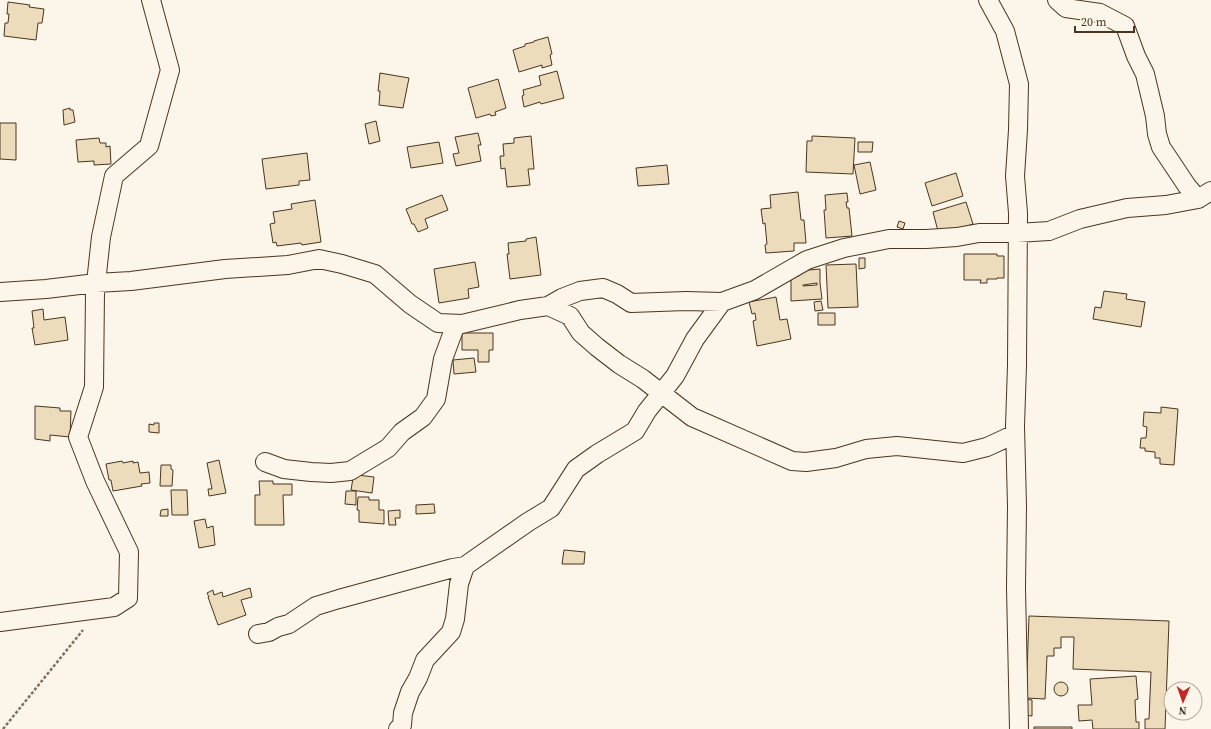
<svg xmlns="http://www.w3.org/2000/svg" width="1211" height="729" font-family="'Source Serif 4',serif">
	<rect width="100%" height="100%" fill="#fbf6e9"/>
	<path fill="#ecdcbc" stroke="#4a3520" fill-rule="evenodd" d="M 8,2 L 30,5 L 29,7 L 44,9 L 42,23 L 38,23 L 36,40 L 4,36 L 5,23 L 8,23 L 9,14 L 7,14 Z
		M 548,37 L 552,54 L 550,55 L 552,65 L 542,68 L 542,65 L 519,72 L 513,50 L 525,46 L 525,44 L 534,42 L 534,41 Z
		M 557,71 L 564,98 L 541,104 L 540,102 L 524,107 L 522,96 L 524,95 L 523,90 L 541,85 L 539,76 Z
		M 380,73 L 409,78 L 403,108 L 379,105 L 380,91 L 378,91 Z
		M 498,79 L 506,108 L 495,112 L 496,115 L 491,116 L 490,114 L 476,118 L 468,88 Z
		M 70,108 L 70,110 L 73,110 L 75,122 L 64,125 L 63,110 Z
		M 376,121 L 380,141 L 369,144 L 365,124 Z
		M 0,123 L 16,123 L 16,160 L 0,159 Z
		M 478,133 L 481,145 L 478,145 L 481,161 L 456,166 L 453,154 L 459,153 L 455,137 Z
		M 531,136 L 534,169 L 528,169 L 530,185 L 507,187 L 505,168 L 501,169 L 500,156 L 504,156 L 503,144 L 514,143 L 514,138 Z
		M 812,136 L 855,138 L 853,174 L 806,172 L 807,141 L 812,141 Z
		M 99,138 L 100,143 L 106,143 L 106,147 L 110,146 L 111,164 L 94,165 L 94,161 L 78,162 L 76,140 Z
		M 439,142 L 443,163 L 411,168 L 407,147 Z
		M 858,142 L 873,142 L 872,152 L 858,152 Z
		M 307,153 L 310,180 L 299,181 L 299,185 L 266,189 L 262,159 Z
		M 870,162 L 876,190 L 860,194 L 854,165 Z
		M 667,165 L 669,184 L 638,186 L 636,168 Z
		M 956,173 L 963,196 L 932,206 L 925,183 Z
		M 798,192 L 801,220 L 804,220 L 806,243 L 794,243 L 794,251 L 766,253 L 765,245 L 767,244 L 765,223 L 763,224 L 761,209 L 771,208 L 770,195 Z
		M 847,193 L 848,202 L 846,202 L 847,208 L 849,208 L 852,236 L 826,238 L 824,210 L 826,210 L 825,195 Z
		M 442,195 L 448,210 L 425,219 L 428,228 L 418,232 L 414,224 L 412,224 L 406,209 Z
		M 315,200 L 321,242 L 302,245 L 301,243 L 277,246 L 276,242 L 273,243 L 270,224 L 275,223 L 273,212 L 292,209 L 291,204 Z
		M 966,202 L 973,224 L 939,235 L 933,212 Z
		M 899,221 L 905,223 L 903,229 L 897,227 Z
		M 536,237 L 541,275 L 510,279 L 507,254 L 509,254 L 508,243 L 526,241 L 526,239 Z
		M 964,254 L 997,254 L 997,256 L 1004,256 L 1004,278 L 997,278 L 997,279 L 987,279 L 987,283 L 980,283 L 981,280 L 964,280 Z
		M 859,258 L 865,258 L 865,268 L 859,269 Z
		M 475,262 L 479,287 L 468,289 L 469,298 L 439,303 L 434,269 Z
		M 856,264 L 858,307 L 828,308 L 826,265 Z
		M 820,269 L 820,283 L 822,299 L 791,301 L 791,277 L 799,276 L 798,271 ZM 817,283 L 817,285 L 803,286 L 803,285 Z
		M 1104,291 L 1127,294 L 1126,299 L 1145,302 L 1141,327 L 1093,319 L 1095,307 L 1101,308 Z
		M 776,297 L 780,320 L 787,319 L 791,339 L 757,346 L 753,321 L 756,320 L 755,313 L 752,314 L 749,302 Z
		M 821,301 L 823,310 L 815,311 L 814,302 Z
		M 43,309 L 44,320 L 65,317 L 68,340 L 35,345 L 32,328 L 34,328 L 32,311 Z
		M 818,313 L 835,313 L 835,325 L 818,325 Z
		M 462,333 L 493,333 L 493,350 L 489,350 L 489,362 L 478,362 L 478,350 L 462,350 Z
		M 474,358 L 476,372 L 454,374 L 453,360 Z
		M 35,406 L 60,408 L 60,411 L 71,411 L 70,437 L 50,435 L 50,441 L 35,439 Z
		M 1161,407 L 1178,409 L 1174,465 L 1160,464 L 1160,458 L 1155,458 L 1155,452 L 1145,451 L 1145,448 L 1140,448 L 1141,438 L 1146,438 L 1147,427 L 1143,426 L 1144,412 L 1161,413 Z
		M 154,423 L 159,423 L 159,433 L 149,432 L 149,424 L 154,425 Z
		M 219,460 L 226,493 L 209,496 L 208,489 L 212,489 L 207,463 Z
		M 122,461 L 123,463 L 133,461 L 133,463 L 138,462 L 140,473 L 149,472 L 150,483 L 141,484 L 142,486 L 113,491 L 111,480 L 109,480 L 106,464 Z
		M 161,465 L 171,465 L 171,469 L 173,470 L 172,486 L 160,486 Z
		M 357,475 L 374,477 L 372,493 L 351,490 L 353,478 L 357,478 Z
		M 259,481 L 273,481 L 273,484 L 292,484 L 292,495 L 283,495 L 284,525 L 255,525 L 255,495 L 260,495 Z
		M 171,490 L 187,490 L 188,515 L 172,515 Z
		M 346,491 L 356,491 L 356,505 L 345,504 Z
		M 358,497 L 369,497 L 369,500 L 379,500 L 379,510 L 384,510 L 384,524 L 359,522 L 359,510 L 357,510 Z
		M 434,504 L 435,513 L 416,514 L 416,505 Z
		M 168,509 L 168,516 L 160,516 L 161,510 Z
		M 400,510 L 400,518 L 395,518 L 396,525 L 389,525 L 388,511 Z
		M 205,519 L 207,528 L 213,526 L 215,545 L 199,548 L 194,521 Z
		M 564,550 L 585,552 L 584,564 L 562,564 Z
		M 250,588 L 252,597 L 241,600 L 246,615 L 218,625 L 208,597 L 209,597 L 207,593 L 213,590 L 214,595 L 222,592 L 223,597 Z
		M 1029,616 L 1169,621 L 1165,729 L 1145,729 L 1145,719 L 1149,719 L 1151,672 L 1073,669 L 1074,637 L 1061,637 L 1061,648 L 1054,648 L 1054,656 L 1047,656 L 1045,699 L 1026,698 Z
		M 1136,676 L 1138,699 L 1135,700 L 1136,722 L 1139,722 L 1139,729 L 1093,729 L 1092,720 L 1079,721 L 1078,705 L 1092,705 L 1090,679 Z
		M1054 689a7 7 0 1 1 14 0a7 7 0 1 1-14 0Z
		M 1024,699 L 1032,700 L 1032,716 L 1024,715 Z
		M 1034,727 L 1072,727 L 1072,729 L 1034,729 Z"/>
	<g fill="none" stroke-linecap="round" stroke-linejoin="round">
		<g stroke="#4a3520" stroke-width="20">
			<path id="street" d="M 988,0 L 1005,31 L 1019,84 L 1018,130 L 1015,176 L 1018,213 L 1017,365 L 1015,426 L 1017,506 L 1016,588 L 1019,729
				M 1057,0 L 1066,8 L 1100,13 L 1125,26 L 1136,56 L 1145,74 L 1155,116 L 1157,134 L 1161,147 L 1187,186 L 1198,199 L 1211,191
				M 0,292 L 46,289 L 96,283 L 131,281 L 225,269 L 288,265 L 319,259 L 342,264 L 375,274 L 410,304 L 438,323 L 462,324 L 520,310 L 548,306 L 562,298 L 580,291 L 603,288 L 617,294 L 631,303 L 686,301 L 722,302
				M 548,306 L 570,316 L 581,333 L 597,347 L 619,364 L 643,379 L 692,417 L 792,461 L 806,462 L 836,458 L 866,449 L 897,446 L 963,453 L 987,447 L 1015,434
				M 265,462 L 284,469 L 311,472 L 331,473 L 350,471 L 388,448 L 402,432 L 423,417 L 436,399 L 443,359 L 456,324
				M 0,622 L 114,607 L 128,598 L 129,552 L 95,481 L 78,437 L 94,387 L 95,292 L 101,237 L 114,176 L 149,146 L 170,70 L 151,0
				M 258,634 L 269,632 L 278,627 L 289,624 L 316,606 L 339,599 L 453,568 L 465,566 L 528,522 L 551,508 L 576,469 L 597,454 L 635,431 L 647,411 L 675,376 L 695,339 L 722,302 L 755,290 L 807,260 L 844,248 L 889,239 L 926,239 L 957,237 L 979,233 L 1017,233 L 1049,231 L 1080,219 L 1127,208 L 1166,205 L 1198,199
				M 398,729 L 402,725 L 403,713 L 410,692 L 418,678 L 425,660 L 451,632 L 455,619 L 459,584 L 465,566"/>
		</g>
		<path stroke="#7f6f5c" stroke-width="2.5" stroke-dasharray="3 2" stroke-linecap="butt" d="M 3,729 L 83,630"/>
		<use href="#street" stroke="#fbf6e9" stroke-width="18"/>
	</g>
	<g transform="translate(1183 701) rotate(182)"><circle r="19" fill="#fbf6e9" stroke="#b4a999"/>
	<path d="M0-3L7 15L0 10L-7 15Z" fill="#c62828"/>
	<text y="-6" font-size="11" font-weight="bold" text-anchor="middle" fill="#4a3520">N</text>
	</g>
	<path d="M1075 26v6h59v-6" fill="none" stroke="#4a3520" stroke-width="2"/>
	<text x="1081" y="26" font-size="12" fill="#4a3520" stroke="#fbf6e9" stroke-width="3" paint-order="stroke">20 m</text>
</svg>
